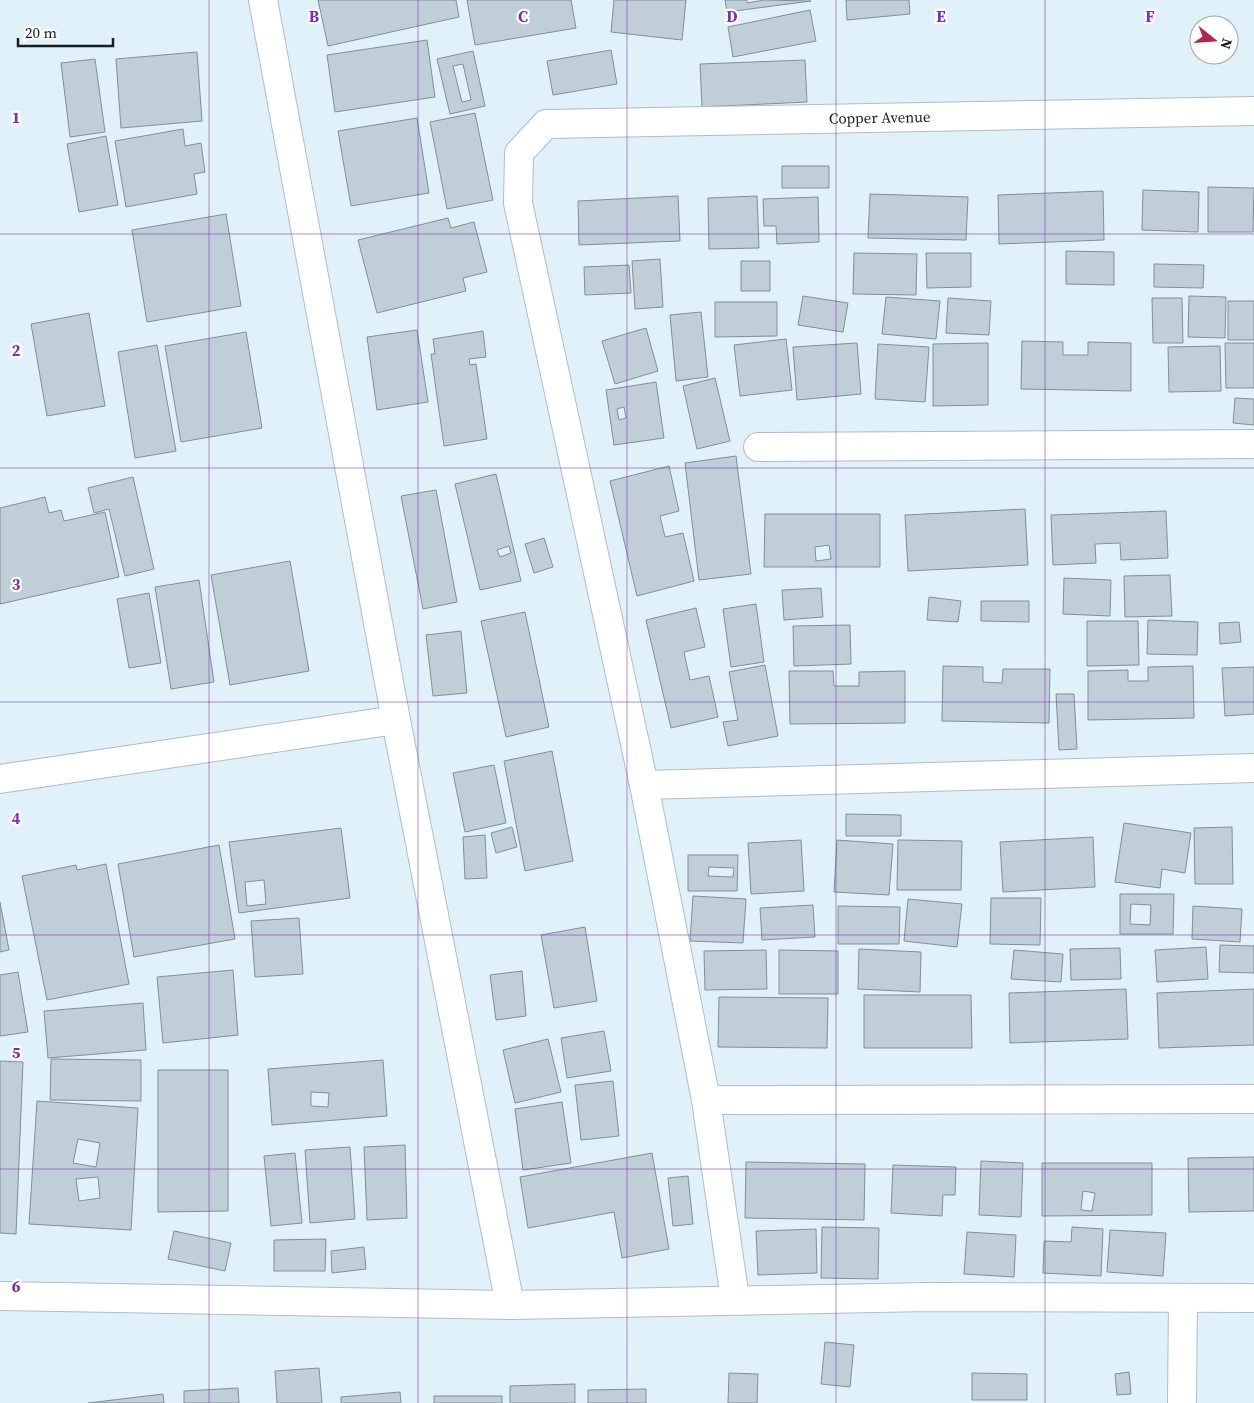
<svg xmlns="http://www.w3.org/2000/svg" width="1254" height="1403" font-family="'Source Serif 4',serif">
	<rect width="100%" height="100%" fill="#e1f1fa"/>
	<path fill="#bfced7" stroke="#818f97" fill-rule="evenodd" d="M 318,0 L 456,0 L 459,17 L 328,46 Z
		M 467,0 L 571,0 L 576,28 L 475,45 Z
		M 614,0 L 686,0 L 682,40 L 611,32 Z
		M 725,0 L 747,0 L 747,3 L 764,0 L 811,1 L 727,12 Z
		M 846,0 L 909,0 L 910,14 L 847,20 Z
		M 810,10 L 816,41 L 733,57 L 728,27 Z
		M 427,40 L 435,97 L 335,112 L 327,55 Z
		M 611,50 L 617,84 L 553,95 L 547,61 Z
		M 473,51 L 485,106 L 450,114 L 437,59 ZM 463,64 L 471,100 L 462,102 L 453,66 Z
		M 197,52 L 202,121 L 121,128 L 116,59 Z
		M 95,59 L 105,132 L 70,137 L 61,63 Z
		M 805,60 L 807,102 L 702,107 L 700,64 Z
		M 475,113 L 493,200 L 447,209 L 430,122 Z
		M 417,118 L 429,193 L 351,206 L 338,131 Z
		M 183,129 L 185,146 L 201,143 L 205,172 L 194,174 L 197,194 L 126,207 L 115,141 Z
		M 106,136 L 118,205 L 79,212 L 67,144 Z
		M 782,166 L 829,166 L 829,188 L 782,188 Z
		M 1208,187 L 1254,188 L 1253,232 L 1208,232 Z
		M 1143,190 L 1199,192 L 1198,232 L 1142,230 Z
		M 1103,191 L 1104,240 L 999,244 L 998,195 Z
		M 870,194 L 968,197 L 966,240 L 868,238 Z
		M 678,196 L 680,241 L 579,245 L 578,201 Z
		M 757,196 L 759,248 L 709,249 L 708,198 Z
		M 818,197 L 819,242 L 777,244 L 776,226 L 764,226 L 763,199 Z
		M 226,214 L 241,306 L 147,322 L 132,230 Z
		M 448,218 L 451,228 L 474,222 L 487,272 L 463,278 L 466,291 L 377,313 L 358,240 Z
		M 1066,251 L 1114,252 L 1114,285 L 1066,284 Z
		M 854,253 L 917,254 L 916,295 L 853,294 Z
		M 926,253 L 971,253 L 971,287 L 927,288 Z
		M 660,259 L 663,307 L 635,309 L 632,261 Z
		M 741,261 L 770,261 L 770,291 L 741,291 Z
		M 1154,264 L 1204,265 L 1203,288 L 1154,287 Z
		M 629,265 L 631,293 L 585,295 L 584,267 Z
		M 803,296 L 848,303 L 843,332 L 798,325 Z
		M 1189,296 L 1226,297 L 1225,338 L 1188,337 Z
		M 886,297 L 940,301 L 936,339 L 882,334 Z
		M 948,298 L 991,301 L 989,335 L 946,333 Z
		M 1152,298 L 1182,298 L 1183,343 L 1153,343 Z
		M 1228,301 L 1254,301 L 1254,340 L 1228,340 Z
		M 715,302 L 777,302 L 777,336 L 715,337 Z
		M 701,312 L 708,377 L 676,381 L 670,315 Z
		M 89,313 L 105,406 L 47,416 L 31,324 Z
		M 646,328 L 658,371 L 615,384 L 602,341 Z
		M 417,330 L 428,402 L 377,410 L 367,337 Z
		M 483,331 L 486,357 L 469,359 L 470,365 L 476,364 L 487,439 L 444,446 L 431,354 L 435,354 L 433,339 Z
		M 246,332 L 262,428 L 181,442 L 165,346 Z
		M 786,339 L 792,390 L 740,396 L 734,345 Z
		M 1022,341 L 1063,342 L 1063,355 L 1088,355 L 1088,342 L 1131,343 L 1131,391 L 1021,389 Z
		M 857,343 L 861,394 L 797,400 L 793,347 Z
		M 988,343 L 988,405 L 933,406 L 933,344 Z
		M 1225,343 L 1254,343 L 1254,388 L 1226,388 Z
		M 878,344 L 929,347 L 925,402 L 875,399 Z
		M 157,345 L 176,451 L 135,458 L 118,352 Z
		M 1220,346 L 1221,391 L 1169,392 L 1168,347 Z
		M 715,378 L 730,441 L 697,449 L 683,386 Z
		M 656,382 L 664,438 L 614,445 L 606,390 ZM 624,407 L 626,418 L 619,420 L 617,409 Z
		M 1235,398 L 1254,399 L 1254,425 L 1233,423 Z
		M 736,456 L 751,574 L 699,580 L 685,463 Z
		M 669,466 L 679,511 L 660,516 L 665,537 L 683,533 L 694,581 L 637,596 L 610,481 Z
		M 496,474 L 521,581 L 480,590 L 455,484 ZM 509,546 L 511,553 L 500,557 L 497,550 Z
		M 133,477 L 154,569 L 125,576 L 109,509 L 94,513 L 88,488 Z
		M 436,490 L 457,602 L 423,609 L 401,496 Z
		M 45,497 L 49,513 L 61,510 L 64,521 L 105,512 L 119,577 L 0,604 L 0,508 Z
		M 1025,509 L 1028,565 L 908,571 L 905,515 Z
		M 1166,511 L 1168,558 L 1121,560 L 1120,543 L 1095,544 L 1096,563 L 1053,565 L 1051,515 Z
		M 765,514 L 880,514 L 880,567 L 764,567 ZM 829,545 L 831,559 L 816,561 L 815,547 Z
		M 544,538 L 553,567 L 534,573 L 525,544 Z
		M 290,561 L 309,671 L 230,685 L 211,575 Z
		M 1170,575 L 1172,616 L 1125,617 L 1124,576 Z
		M 1064,578 L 1111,580 L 1110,616 L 1063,614 Z
		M 199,580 L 214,682 L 171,689 L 155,587 Z
		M 821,588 L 823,617 L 784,620 L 782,590 Z
		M 149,593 L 161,663 L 129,668 L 117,599 Z
		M 929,597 L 961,601 L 958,622 L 927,620 Z
		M 981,601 L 1029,601 L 1029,622 L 981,621 Z
		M 756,604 L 764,662 L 731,667 L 723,609 Z
		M 696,608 L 705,647 L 684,652 L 690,680 L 709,676 L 718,717 L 671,728 L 646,620 Z
		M 525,612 L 549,727 L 506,737 L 481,621 Z
		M 1148,620 L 1198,622 L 1197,655 L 1147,654 Z
		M 1087,621 L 1138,621 L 1139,665 L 1087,666 Z
		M 1239,622 L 1241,642 L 1220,644 L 1219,623 Z
		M 850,625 L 851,664 L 794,666 L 793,626 Z
		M 461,631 L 467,693 L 433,696 L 426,635 Z
		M 765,665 L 778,736 L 728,746 L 723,722 L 738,720 L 729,672 Z
		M 943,666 L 983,667 L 983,682 L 1002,683 L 1003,669 L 1050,669 L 1049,723 L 942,721 Z
		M 1193,666 L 1194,718 L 1088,720 L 1088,671 L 1128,670 L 1128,681 L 1148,681 L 1148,667 Z
		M 1254,667 L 1254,714 L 1225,716 L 1222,668 Z
		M 789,671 L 833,671 L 834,686 L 859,686 L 859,672 L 905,671 L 905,723 L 790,724 Z
		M 1056,694 L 1074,694 L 1077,749 L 1059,750 Z
		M 552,751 L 573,861 L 525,871 L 504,761 Z
		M 494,765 L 506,823 L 465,832 L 453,773 Z
		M 846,814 L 901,815 L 901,836 L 846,836 Z
		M 1124,823 L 1191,833 L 1185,873 L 1162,869 L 1160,888 L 1115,882 Z
		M 512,827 L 517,847 L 496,853 L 491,833 Z
		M 1232,827 L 1233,884 L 1195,884 L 1194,828 Z
		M 341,828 L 350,898 L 239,913 L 229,842 ZM 264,880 L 266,904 L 247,906 L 245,882 Z
		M 485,835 L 487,878 L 465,879 L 463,837 Z
		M 1093,837 L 1095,887 L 1003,892 L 1000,842 Z
		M 801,840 L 804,891 L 751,894 L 748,843 Z
		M 837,840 L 893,844 L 889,895 L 834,892 Z
		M 898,840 L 962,841 L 961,890 L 897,890 Z
		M 219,845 L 235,939 L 134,957 L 118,864 Z
		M 688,855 L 738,855 L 737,891 L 688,891 ZM 709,867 L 734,868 L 733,877 L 708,876 Z
		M 106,864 L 129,984 L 47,1000 L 22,876 L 76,865 L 77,870 Z
		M 1120,894 L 1174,894 L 1173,934 L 1120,934 ZM 1131,904 L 1151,905 L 1150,925 L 1130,924 Z
		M 693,896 L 746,899 L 743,943 L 690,941 Z
		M 991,898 L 1041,898 L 1040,945 L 990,944 Z
		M 908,899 L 962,904 L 957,947 L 904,941 Z
		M 0,902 L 9,950 L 0,952 Z
		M 813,905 L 815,937 L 762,940 L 760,908 Z
		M 838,906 L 900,907 L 899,944 L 838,944 Z
		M 1193,906 L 1242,909 L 1240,942 L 1192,939 Z
		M 299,918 L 303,974 L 255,977 L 251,921 Z
		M 585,927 L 597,1001 L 554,1008 L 541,935 Z
		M 1220,945 L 1254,946 L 1254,973 L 1219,972 Z
		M 1206,947 L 1208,979 L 1157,982 L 1155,950 Z
		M 1120,948 L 1121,979 L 1071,980 L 1070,949 Z
		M 859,949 L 921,952 L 920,992 L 858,989 Z
		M 766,950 L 767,989 L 705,990 L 704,951 Z
		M 779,950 L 838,951 L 838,994 L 779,994 Z
		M 1014,950 L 1063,954 L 1061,982 L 1011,979 Z
		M 233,970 L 238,1035 L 163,1043 L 157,977 Z
		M 522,971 L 526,1016 L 496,1020 L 490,975 Z
		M 18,972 L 28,1032 L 0,1036 L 0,975 Z
		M 1126,989 L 1128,1039 L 1010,1043 L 1009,993 Z
		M 1254,989 L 1254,1045 L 1159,1048 L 1157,993 Z
		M 864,995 L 971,995 L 972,1048 L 864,1048 Z
		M 719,997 L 828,998 L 827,1048 L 718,1047 Z
		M 143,1003 L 146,1050 L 48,1058 L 44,1011 Z
		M 604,1031 L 611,1071 L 567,1078 L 561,1038 Z
		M 548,1039 L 561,1092 L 515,1103 L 503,1050 Z
		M 51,1059 L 141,1060 L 141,1101 L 50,1100 Z
		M 383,1060 L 387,1116 L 272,1125 L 268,1069 ZM 311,1092 L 329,1093 L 328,1107 L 311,1106 Z
		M 0,1061 L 23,1062 L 16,1234 L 0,1233 Z
		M 158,1070 L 228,1070 L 228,1211 L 158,1212 Z
		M 613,1081 L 619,1136 L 581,1140 L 575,1085 Z
		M 37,1101 L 138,1108 L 131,1230 L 29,1224 ZM 78,1139 L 100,1143 L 96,1167 L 73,1163 ZM 98,1177 L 100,1198 L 79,1201 L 76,1179 Z
		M 562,1102 L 571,1163 L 523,1170 L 515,1109 Z
		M 405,1145 L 407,1218 L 367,1220 L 364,1147 Z
		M 350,1147 L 355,1219 L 310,1223 L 305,1150 Z
		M 295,1153 L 302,1223 L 271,1226 L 264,1156 Z
		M 652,1153 L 669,1249 L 622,1258 L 614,1212 L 528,1228 L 520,1177 Z
		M 1254,1157 L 1254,1211 L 1189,1212 L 1188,1158 Z
		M 981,1161 L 1023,1163 L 1021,1217 L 979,1215 Z
		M 746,1162 L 865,1164 L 864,1220 L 745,1218 Z
		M 1042,1163 L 1152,1163 L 1152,1215 L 1042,1216 ZM 1083,1191 L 1095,1193 L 1092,1211 L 1081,1210 Z
		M 893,1165 L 956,1167 L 955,1195 L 943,1195 L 942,1216 L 891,1213 Z
		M 688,1176 L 693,1224 L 673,1226 L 668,1178 Z
		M 822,1227 L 879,1228 L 878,1279 L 821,1278 Z
		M 1072,1227 L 1103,1229 L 1101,1276 L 1043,1273 L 1044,1241 L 1071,1242 Z
		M 816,1229 L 817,1273 L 758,1275 L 756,1231 Z
		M 1110,1230 L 1166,1233 L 1163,1276 L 1107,1272 Z
		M 174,1231 L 231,1243 L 225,1271 L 168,1259 Z
		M 967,1232 L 1016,1235 L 1014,1277 L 964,1274 Z
		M 326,1239 L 325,1271 L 274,1271 L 274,1240 Z
		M 364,1247 L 366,1269 L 332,1273 L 331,1251 Z
		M 825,1342 L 854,1345 L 850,1387 L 821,1384 Z
		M 319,1368 L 322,1403 L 277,1403 L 275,1371 Z
		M 1129,1372 L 1131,1394 L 1117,1395 L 1115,1374 Z
		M 729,1373 L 758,1374 L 757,1403 L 728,1403 Z
		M 972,1373 L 1027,1374 L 1027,1400 L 972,1400 Z
		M 575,1384 L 575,1403 L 510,1403 L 510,1386 Z
		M 238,1388 L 239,1403 L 184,1403 L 184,1391 Z
		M 646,1389 L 646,1403 L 588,1403 L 588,1390 Z
		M 400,1392 L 401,1403 L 341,1403 L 341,1397 Z
		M 163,1394 L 164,1403 L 88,1403 Z
		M 434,1396 L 502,1396 L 502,1403 L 434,1403 Z"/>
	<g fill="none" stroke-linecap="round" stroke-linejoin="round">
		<g stroke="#aebdc6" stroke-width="30">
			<g id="minor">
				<path d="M 263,0 L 396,720 L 510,1305"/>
				<path d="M 758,447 L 1254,444"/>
				<path d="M 0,779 L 396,720"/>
				<path d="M 644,785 L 1254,768"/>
				<path d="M 706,1100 L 1254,1099"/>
				<path d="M 0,1296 L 510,1305 L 927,1297 L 1254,1298"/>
				<path id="s1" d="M 735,1299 L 706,1100 L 644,785 L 518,203 L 519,153 L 546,124 L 1254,111"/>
				<path d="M 1182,1403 L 1183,1298"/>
			</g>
		</g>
		<use href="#minor" stroke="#fff" stroke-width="28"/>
	</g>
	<path fill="none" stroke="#7b2cbf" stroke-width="1" stroke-opacity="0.55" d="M 209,0 L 209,1403M 418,0 L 418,1403M 627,0 L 627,1403M 836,0 L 836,1403M 1045,0 L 1045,1403M 0,234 L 1254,234M 0,468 L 1254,468M 0,702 L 1254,702M 0,935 L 1254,935M 0,1169 L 1254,1169"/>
	<g text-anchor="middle" stroke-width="4.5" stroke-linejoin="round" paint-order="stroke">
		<g font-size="15" fill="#171d20" stroke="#fff">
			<text dy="5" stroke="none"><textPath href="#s1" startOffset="1541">Copper Avenue</textPath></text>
		</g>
	</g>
	<g font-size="16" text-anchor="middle" font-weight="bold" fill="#7b2cbf" stroke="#fff" stroke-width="4.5" stroke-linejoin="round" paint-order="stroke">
		<text x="314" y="22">B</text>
		<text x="523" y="22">C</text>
		<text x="732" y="22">D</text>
		<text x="941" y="22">E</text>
		<text x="1150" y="22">F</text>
		<text x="16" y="123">1</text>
		<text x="16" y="356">2</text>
		<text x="16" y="590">3</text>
		<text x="16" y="824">4</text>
		<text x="16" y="1058">5</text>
		<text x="16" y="1292">6</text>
	</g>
	<g transform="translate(1214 40) rotate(107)"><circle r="24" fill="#ffffff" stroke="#a2a5a6"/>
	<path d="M0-4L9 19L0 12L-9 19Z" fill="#b6254c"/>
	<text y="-8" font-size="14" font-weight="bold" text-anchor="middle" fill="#171d20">N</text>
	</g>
	<path d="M18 38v8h95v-8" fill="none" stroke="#171d20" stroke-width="2.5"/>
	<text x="25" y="38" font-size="15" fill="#171d20" stroke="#ffffff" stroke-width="4" paint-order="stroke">20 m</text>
</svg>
